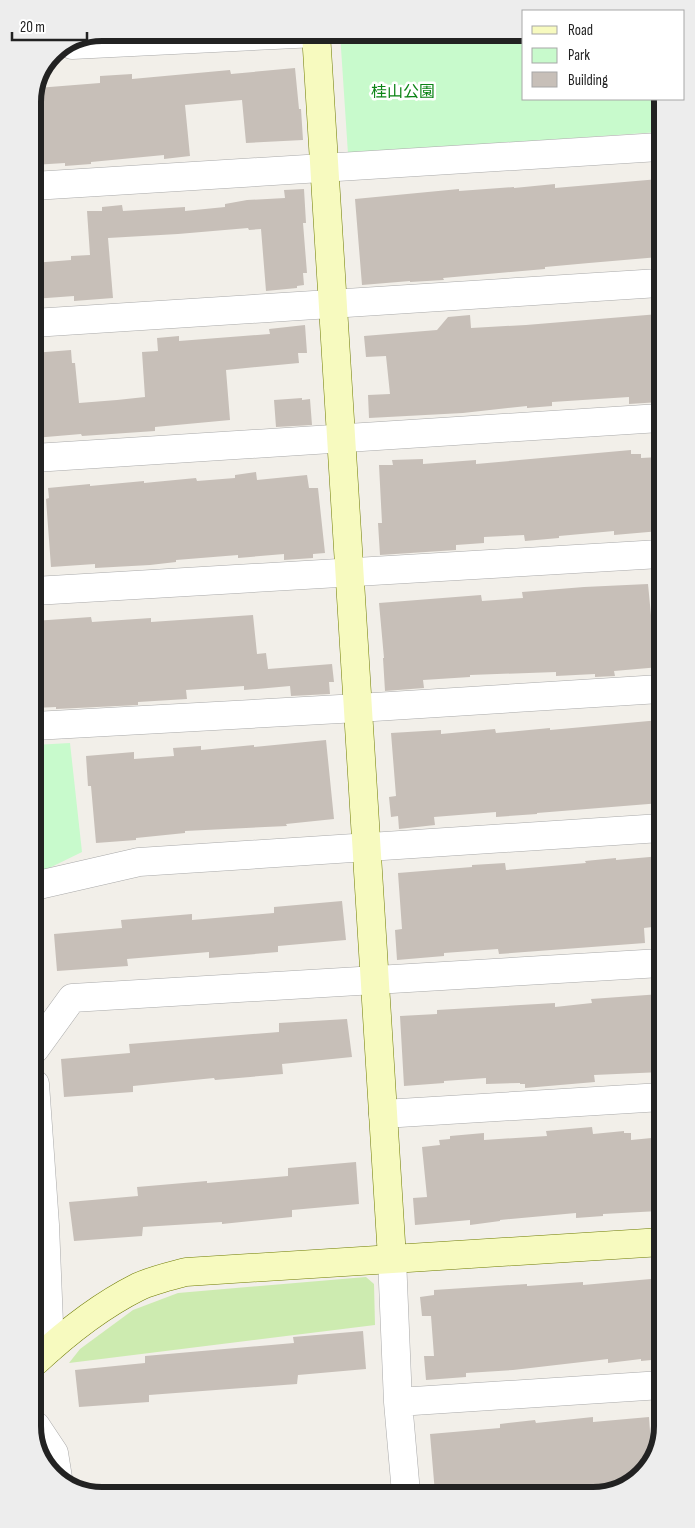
<svg xmlns="http://www.w3.org/2000/svg" width="695" height="1528" font-family="'Sofia Sans Condensed','Noto Sans JP',sans-serif">
	<rect width="100%" height="100%" fill="#f2efe9"/>
	<path fill="#cdebb0" d="M 366,1277 L 374,1284 L 375,1325 L 69,1363 L 80,1349 L 133,1310 L 178,1293 Z"/>
	<path fill="#c8facc" d="M 340,33 L 524,33 L 524,99 L 659,99 L 659,132 L 348,154 Z
		M 70,743 L 82,852 L 35,875 L 34,745 Z"/>
	<path fill="#c7bfb8" d="M 295,68 L 299,109 L 301,109 L 303,140 L 246,143 L 242,100 L 185,105 L 190,156 L 164,159 L 164,155 L 91,162 L 91,164 L 65,166 L 65,163 L 33,165 L 33,98 L 37,88 L 100,83 L 100,76 L 132,74 L 132,79 L 230,70 L 231,74 Z
		M 659,179 L 659,257 L 589,263 L 545,267 L 545,269 L 443,278 L 444,280 L 410,282 L 410,281 L 362,285 L 355,199 L 459,189 L 459,191 L 514,187 L 514,188 L 555,184 L 555,188 Z
		M 304,189 L 306,223 L 303,223 L 307,273 L 303,273 L 304,285 L 297,286 L 297,288 L 266,291 L 261,229 L 249,230 L 248,228 L 178,234 L 108,238 L 113,298 L 74,301 L 74,296 L 33,299 L 33,263 L 71,260 L 71,256 L 90,255 L 87,211 L 102,211 L 102,207 L 122,205 L 123,211 L 185,207 L 185,211 L 225,207 L 225,204 L 247,200 L 285,198 L 284,190 Z
		M 659,314 L 660,402 L 629,404 L 629,397 L 552,402 L 552,406 L 527,408 L 527,406 L 463,413 L 369,418 L 368,395 L 390,394 L 386,356 L 366,357 L 364,336 L 437,330 L 448,317 L 470,315 L 471,328 L 526,325 Z
		M 305,325 L 307,353 L 298,353 L 299,363 L 226,370 L 230,420 L 155,427 L 155,431 L 82,436 L 81,434 L 34,438 L 33,411 L 36,411 L 33,383 L 33,353 L 71,350 L 72,363 L 75,363 L 79,403 L 117,400 L 145,397 L 142,352 L 158,351 L 157,338 L 179,336 L 179,341 L 270,334 L 269,329 Z
		M 302,398 L 302,400 L 310,399 L 312,425 L 276,427 L 274,400 Z
		M 631,450 L 631,454 L 641,454 L 641,458 L 660,457 L 660,531 L 614,535 L 614,531 L 559,536 L 559,538 L 525,541 L 524,535 L 484,537 L 484,543 L 456,545 L 456,550 L 380,555 L 378,523 L 382,523 L 379,465 L 393,465 L 392,460 L 423,459 L 423,464 L 476,460 L 476,464 Z
		M 256,472 L 257,480 L 307,475 L 309,488 L 318,488 L 325,553 L 313,554 L 313,558 L 284,560 L 284,554 L 238,558 L 238,555 L 176,560 L 176,562 L 150,565 L 95,568 L 95,564 L 51,567 L 46,499 L 49,498 L 48,488 L 90,484 L 90,486 L 144,481 L 144,483 L 196,478 L 197,481 L 235,478 L 235,475 Z
		M 648,584 L 653,636 L 660,635 L 660,667 L 614,671 L 615,676 L 595,677 L 595,674 L 556,676 L 556,672 L 470,675 L 470,677 L 423,680 L 424,688 L 385,691 L 383,658 L 384,658 L 379,603 L 481,595 L 482,601 L 523,598 L 522,592 L 584,587 Z
		M 253,615 L 257,654 L 266,653 L 268,669 L 332,664 L 334,682 L 329,682 L 330,694 L 291,696 L 290,686 L 244,690 L 244,686 L 186,690 L 187,699 L 138,702 L 138,705 L 56,709 L 56,707 L 34,708 L 34,621 L 91,617 L 92,622 L 151,618 L 151,622 Z
		M 660,720 L 661,803 L 537,813 L 537,814 L 496,817 L 496,812 L 434,817 L 435,825 L 399,829 L 398,816 L 391,817 L 389,797 L 396,796 L 391,733 L 441,730 L 441,734 L 495,729 L 496,733 L 550,728 L 550,730 Z
		M 326,740 L 334,819 L 286,824 L 287,826 L 185,831 L 185,833 L 136,838 L 136,840 L 96,843 L 91,786 L 88,786 L 86,756 L 134,752 L 134,759 L 174,756 L 173,748 L 201,746 L 201,750 L 254,745 L 254,747 Z
		M 661,856 L 661,926 L 644,928 L 645,943 L 499,954 L 498,949 L 444,953 L 444,956 L 397,960 L 395,930 L 402,929 L 398,873 L 472,867 L 472,865 L 505,863 L 506,870 L 586,863 L 585,861 L 616,858 L 616,860 Z
		M 342,901 L 346,940 L 278,946 L 278,952 L 209,958 L 209,952 L 127,959 L 128,966 L 57,971 L 54,934 L 122,928 L 121,920 L 192,914 L 192,920 L 274,913 L 274,907 Z
		M 661,994 L 662,1072 L 594,1075 L 595,1082 L 525,1088 L 525,1084 L 520,1084 L 520,1083 L 486,1084 L 486,1078 L 444,1081 L 444,1083 L 404,1086 L 400,1016 L 437,1014 L 437,1010 L 555,1003 L 555,1007 L 592,1003 L 591,999 Z
		M 347,1019 L 352,1057 L 282,1064 L 283,1074 L 215,1080 L 214,1078 L 133,1086 L 133,1092 L 64,1097 L 61,1059 L 130,1053 L 129,1044 L 279,1032 L 279,1023 Z
		M 592,1127 L 593,1134 L 624,1131 L 624,1133 L 631,1133 L 631,1140 L 662,1137 L 662,1158 L 655,1159 L 659,1211 L 603,1214 L 603,1216 L 576,1218 L 576,1213 L 500,1220 L 500,1221 L 470,1225 L 470,1220 L 415,1225 L 413,1198 L 427,1197 L 422,1147 L 440,1145 L 439,1140 L 450,1139 L 450,1136 L 484,1133 L 484,1140 L 547,1136 L 546,1131 Z
		M 356,1162 L 359,1204 L 292,1210 L 292,1217 L 222,1224 L 222,1222 L 143,1227 L 142,1236 L 74,1241 L 69,1202 L 138,1196 L 137,1187 L 207,1181 L 207,1183 L 288,1176 L 288,1168 Z
		M 662,1278 L 662,1359 L 641,1361 L 641,1359 L 608,1363 L 608,1359 L 513,1370 L 466,1373 L 466,1377 L 426,1380 L 424,1356 L 434,1356 L 431,1316 L 422,1316 L 420,1297 L 434,1295 L 434,1290 L 527,1284 L 527,1286 L 583,1282 L 583,1285 Z
		M 363,1331 L 366,1369 L 298,1375 L 297,1384 L 149,1395 L 149,1402 L 79,1407 L 75,1370 L 145,1363 L 145,1356 L 294,1343 L 293,1337 Z
		M 593,1417 L 593,1422 L 649,1417 L 652,1459 L 651,1465 L 615,1492 L 435,1493 L 430,1434 L 500,1428 L 500,1424 L 535,1420 L 536,1423 Z"/>
	<g fill="none" stroke-linecap="round" stroke-linejoin="round">
		<g stroke="#a9a9a9" stroke-width="29">
			<path id="street" d="M 72,45 L 316,33
				M 33,186 L 659,147
				M 33,323 L 659,283
				M 34,458 L 660,418
				M 34,591 L 660,554
				M 34,726 L 358,708 L 660,689
				M 35,887 L 43,884 L 139,862 L 661,828
				M 35,1049 L 72,998 L 661,963
				M 35,1084 L 45,1225 L 50,1348
				M 383,1114 L 662,1097
				M 392,1258 L 398,1402 L 406,1493
				M 398,1402 L 662,1385
				M 36,1426 L 54,1453 L 58,1478"/>
		</g>
		<g stroke="#707d05" stroke-width="29">
			<path id="secondary" d="M 316,33 L 392,1258
				M 36,1361 C 66,1333 102,1305 138,1287 C 153,1280 171,1276 186,1272 L 662,1242"/>
		</g>
		<use href="#street" stroke="#fff" stroke-width="28"/>
		<use href="#secondary" stroke="#f7fabf" stroke-width="28"/>
	</g>
	<g text-anchor="middle" stroke-width="5" stroke-linejoin="round" paint-order="stroke">
		<g font-size="16" fill="#0c8416" stroke="#fff">
			<text x="403" y="97">桂山公園</text>
		</g>
	</g>
	<path d="M0 0H695V1528H0ZM102 41H593A61 61 0 0 1 654 102V1426A61 61 0 0 1 593 1487H102A61 61 0 0 1 41 1426V102A61 61 0 0 1 102 41Z" fill="#ededed" fill-rule="evenodd"/>
	<path fill="none" stroke="#222" stroke-width="6" d="M102 41H593A61 61 0 0 1 654 102V1426A61 61 0 0 1 593 1487H102A61 61 0 0 1 41 1426V102A61 61 0 0 1 102 41Z"/>
	<rect x="522" y="10" width="162" height="90" fill="#ffffff" stroke="#a7a7a7"/>
	<rect x="532" y="26" width="25" height="8" fill="#f7fabf" stroke="#a7a7a7"/>
	<text x="568" y="35" font-size="15" fill="#222222">Road</text>
	<rect x="532" y="48" width="25" height="15" fill="#c8facc" stroke="#a7a7a7"/>
	<text x="568" y="60" font-size="15" fill="#222222">Park</text>
	<rect x="532" y="72" width="25" height="15" fill="#c7bfb8" stroke="#a7a7a7"/>
	<text x="568" y="85" font-size="15" fill="#222222">Building</text>
	<path d="M12 32v8h75v-8" fill="none" stroke="#222222" stroke-width="2.5"/>
	<text x="20" y="32" font-size="15" fill="#222222" stroke="#ffffff" stroke-width="4" paint-order="stroke">20 m</text>
</svg>
